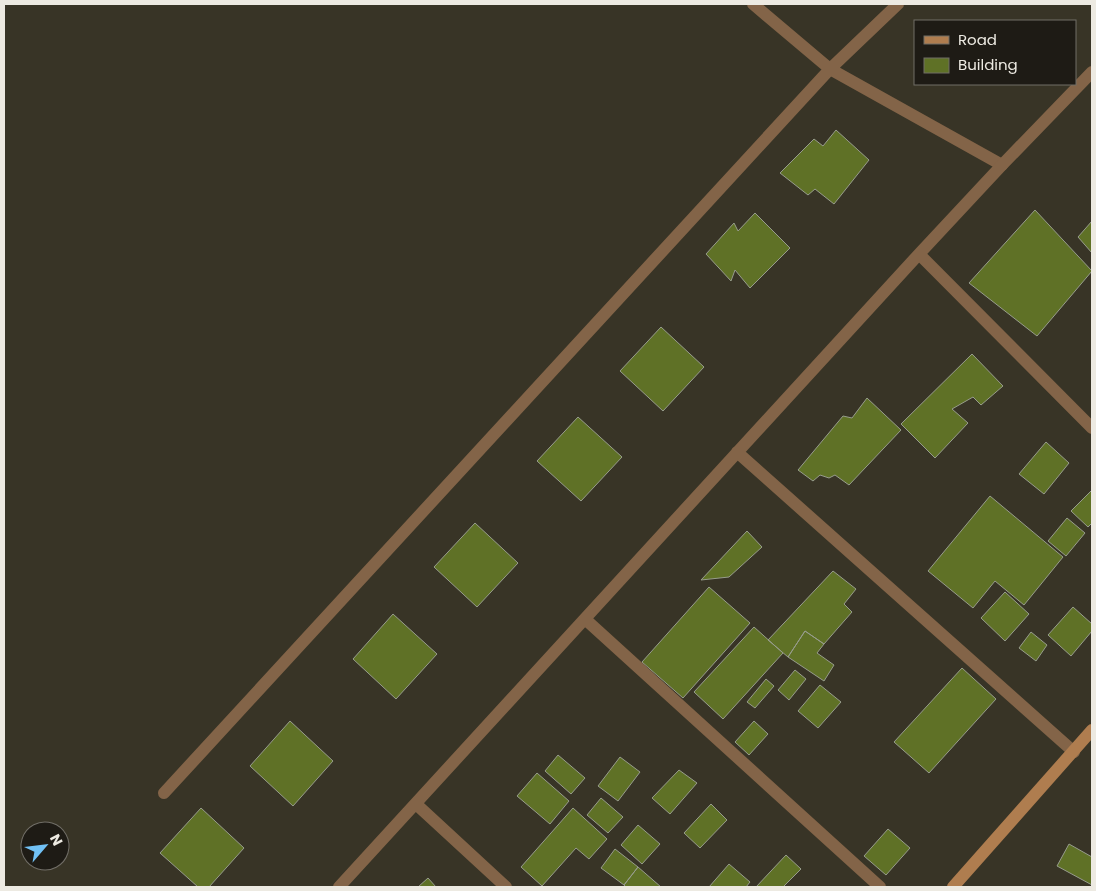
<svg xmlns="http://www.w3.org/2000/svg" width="1096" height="891" font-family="Poppins,sans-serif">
	<rect width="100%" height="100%" fill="#383426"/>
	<path fill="#5f7126" stroke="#979c8c" d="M 836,130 L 869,160 L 834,204 L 815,189 L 808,195 L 780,173 L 814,139 L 823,146 Z
		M 1035,210 L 1092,271 L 1037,336 L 969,283 Z
		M 755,213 L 790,248 L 750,288 L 735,270 L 731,281 L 706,254 L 734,223 L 738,231 Z
		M 1092,221 L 1092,253 L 1078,237 Z
		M 661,327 L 704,367 L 663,411 L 620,371 Z
		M 972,354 L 1003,386 L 981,405 L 973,397 L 952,409 L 968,423 L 935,458 L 901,424 Z
		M 867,398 L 901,430 L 849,485 L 835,475 L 829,478 L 820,475 L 813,481 L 798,470 L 843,416 L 852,418 Z
		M 578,417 L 622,457 L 581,501 L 537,461 Z
		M 1046,442 L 1069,463 L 1044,494 L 1019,474 Z
		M 1092,490 L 1092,523 L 1088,527 L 1071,511 Z
		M 990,496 L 1063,557 L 1024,605 L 995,581 L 973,608 L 928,571 Z
		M 1067,518 L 1085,533 L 1066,556 L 1048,541 Z
		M 475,523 L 518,563 L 477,607 L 434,567 Z
		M 747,531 L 762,547 L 729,577 L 701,580 Z
		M 833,571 L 856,589 L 844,604 L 852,612 L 824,644 L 805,631 L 788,657 L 768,640 Z
		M 709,587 L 750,623 L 683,698 L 642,662 Z
		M 1005,592 L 1029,614 L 1005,641 L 981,618 Z
		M 1073,607 L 1092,624 L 1092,631 L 1071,656 L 1048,635 Z
		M 393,614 L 437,654 L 396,699 L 353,659 Z
		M 754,627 L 783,653 L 723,719 L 694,692 Z
		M 805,631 L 824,644 L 817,653 L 834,665 L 824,681 L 788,657 Z
		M 1031,632 L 1047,645 L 1036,661 L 1019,648 Z
		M 962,668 L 996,699 L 929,773 L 894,742 Z
		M 795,670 L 806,679 L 789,700 L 778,690 Z
		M 766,679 L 774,686 L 755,708 L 747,702 Z
		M 820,685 L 841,702 L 818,728 L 798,711 Z
		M 290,721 L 333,761 L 293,806 L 250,766 Z
		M 754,721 L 768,734 L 749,755 L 735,742 Z
		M 558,755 L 585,778 L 571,794 L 545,771 Z
		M 620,757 L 640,772 L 618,801 L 598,786 Z
		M 679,770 L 697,783 L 670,814 L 652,798 Z
		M 537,773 L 569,801 L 550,824 L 517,796 Z
		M 601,798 L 623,817 L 608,833 L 587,815 Z
		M 711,804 L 727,820 L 700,848 L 684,833 Z
		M 201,808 L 244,848 L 209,887 L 198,887 L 160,853 Z
		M 573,808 L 607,839 L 589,859 L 576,848 L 542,886 L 521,867 Z
		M 638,825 L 660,844 L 642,864 L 621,845 Z
		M 888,829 L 910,848 L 886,875 L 864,856 Z
		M 1069,844 L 1092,857 L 1092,885 L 1057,866 Z
		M 615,849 L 638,867 L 624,885 L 601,868 Z
		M 786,855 L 801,869 L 783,887 L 756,887 Z
		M 729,864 L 750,882 L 746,887 L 709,887 Z
		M 638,867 L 661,887 L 626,887 L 624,885 Z
		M 428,878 L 436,887 L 418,887 Z"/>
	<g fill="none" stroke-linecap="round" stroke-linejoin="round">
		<path stroke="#836448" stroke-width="12" d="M 753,4 L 830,69 L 1002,165
			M 164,793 L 830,69 L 898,4"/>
		<path stroke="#836448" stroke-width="12" d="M 919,254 L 1092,428
			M 737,452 L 1074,752
			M 585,619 L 880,887
			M 416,804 L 506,887
			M 339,887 L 919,254 L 1002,165 L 1092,72"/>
		<path stroke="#af7d4f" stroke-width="12" d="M 953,887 L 1092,730"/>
	</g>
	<rect width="1096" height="891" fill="none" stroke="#edeae2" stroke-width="10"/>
	<rect x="914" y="20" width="162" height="65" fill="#1e1b15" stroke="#716e67"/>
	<rect x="924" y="36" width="25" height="8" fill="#af7d4f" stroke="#716e67"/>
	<text x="958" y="45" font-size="15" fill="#edeae2">Road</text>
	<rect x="924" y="58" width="25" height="15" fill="#5f7126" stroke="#716e67"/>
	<text x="958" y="70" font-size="15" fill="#edeae2">Building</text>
	<g transform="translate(45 846) rotate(62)"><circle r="24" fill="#1e1b15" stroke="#716e67"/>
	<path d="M0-4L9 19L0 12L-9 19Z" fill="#71c1f5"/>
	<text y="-8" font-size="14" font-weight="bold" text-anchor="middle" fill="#edeae2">N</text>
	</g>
</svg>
